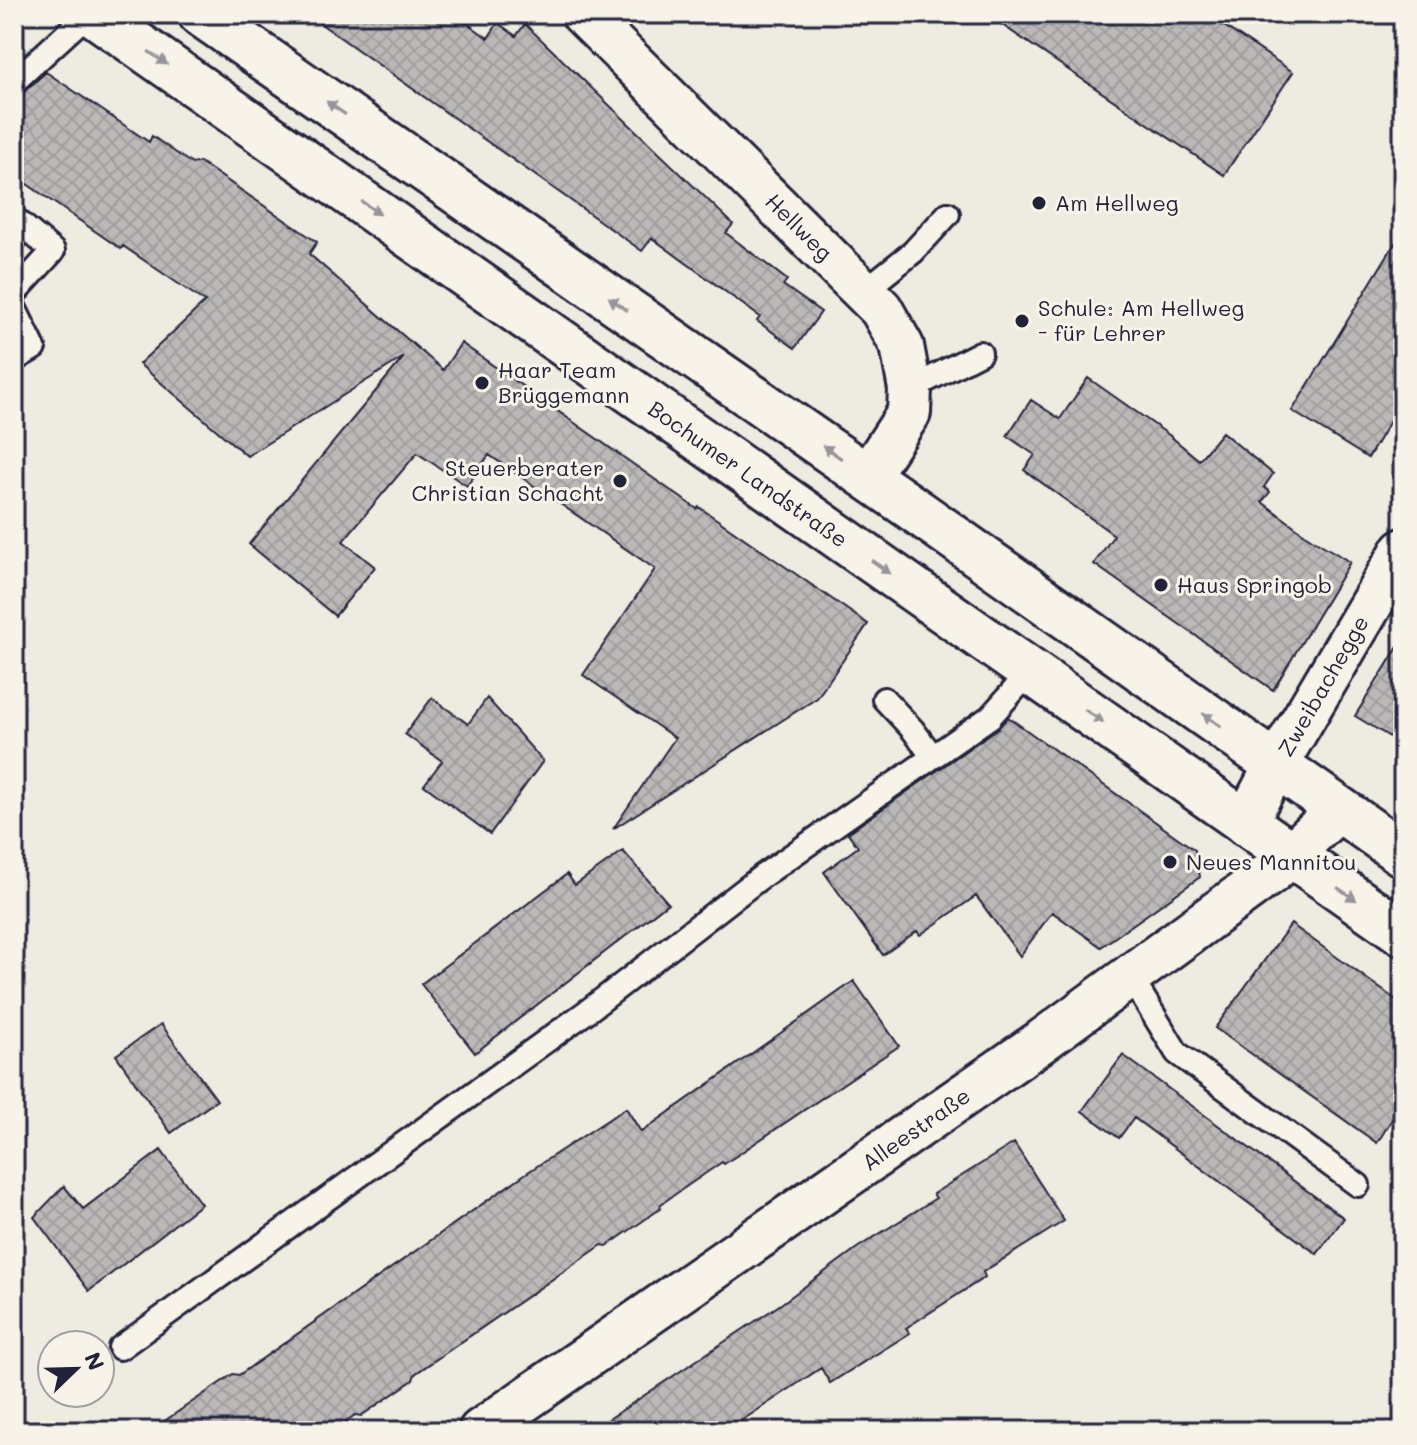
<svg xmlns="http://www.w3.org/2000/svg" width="1417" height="1445" font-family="Mali,sans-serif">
	<defs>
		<pattern id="building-cross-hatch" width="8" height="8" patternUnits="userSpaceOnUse" patternTransform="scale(2)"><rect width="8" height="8" fill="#bbb8b7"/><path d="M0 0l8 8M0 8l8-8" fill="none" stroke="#a09e9e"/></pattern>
	</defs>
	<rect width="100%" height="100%" fill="#eeebe1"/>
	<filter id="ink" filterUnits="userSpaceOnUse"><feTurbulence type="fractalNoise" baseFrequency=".0125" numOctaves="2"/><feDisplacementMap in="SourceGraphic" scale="16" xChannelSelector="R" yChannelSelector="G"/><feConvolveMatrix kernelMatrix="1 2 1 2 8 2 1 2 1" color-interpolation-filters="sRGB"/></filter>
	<g filter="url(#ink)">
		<path fill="url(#building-cross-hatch)" stroke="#22223b" stroke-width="2" d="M 307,14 L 454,14 L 488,38 L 498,23 L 516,36 L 525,24 L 733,224 L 726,233 L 787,280 L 783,285 L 821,312 L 795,348 L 757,321 L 760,317 L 652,238 L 642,251 Z
			M 986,14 L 1206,14 L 1293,72 L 1224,175 Z
			M 46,72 L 149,142 L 152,136 L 192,164 L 200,162 L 317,242 L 309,254 L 443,370 L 461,343 L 697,509 L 699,507 L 868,624 L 817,698 L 613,829 L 675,738 L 583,675 L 655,569 L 489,455 L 467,486 L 417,453 L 343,541 L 375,567 L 335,616 L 249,544 L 404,357 L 247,456 L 139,364 L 205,302 L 123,246 L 121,249 L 14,175 L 14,107 L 26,90 Z
			M 1403,230 L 1403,399 L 1368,458 L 1292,411 Z
			M 1088,378 L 1169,435 L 1199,460 L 1222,432 L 1273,474 L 1264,487 L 1270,492 L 1262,502 L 1309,537 L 1350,562 L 1273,690 L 1094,564 L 1114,535 L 1024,470 L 1035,455 L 1007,436 L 1031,400 L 1060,419 Z
			M 1403,639 L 1403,745 L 1355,716 Z
			M 432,698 L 468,724 L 487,698 L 543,761 L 490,834 L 424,785 L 442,761 L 405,734 Z
			M 1008,717 L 1195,850 L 1200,877 L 1101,947 L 1052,912 L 1020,956 L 976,896 L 920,935 L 917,931 L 883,955 L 824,872 L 858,847 L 848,833 L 998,728 Z
			M 623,851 L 668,903 L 475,1053 L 421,984 L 567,874 L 575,885 Z
			M 1291,924 L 1403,1005 L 1403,1102 L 1377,1143 L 1215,1028 Z
			M 854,981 L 899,1046 L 724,1164 L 722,1162 L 661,1204 L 660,1209 L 607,1246 L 602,1245 L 415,1374 L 413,1380 L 361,1416 L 355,1415 L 332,1431 L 150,1431 L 233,1374 L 239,1375 L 525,1174 L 626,1108 L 641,1132 Z
			M 161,1024 L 217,1100 L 171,1133 L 116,1055 Z
			M 1123,1055 L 1344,1218 L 1317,1254 L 1134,1118 L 1119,1138 L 1082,1111 Z
			M 1014,1143 L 1064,1221 L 983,1272 L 985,1277 L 906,1328 L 910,1333 L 830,1383 L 821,1368 L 726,1431 L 591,1431 L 781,1304 L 857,1248 L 936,1198 L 933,1194 Z
			M 161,1150 L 201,1204 L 89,1291 L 34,1217 L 64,1186 L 83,1209 Z"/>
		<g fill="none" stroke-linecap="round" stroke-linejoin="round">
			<g stroke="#22223b" stroke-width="28">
				<path id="service" d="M 14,82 L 88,14
					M 14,218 L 53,251 L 14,294
					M 864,291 L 913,252 L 948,214
					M 14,307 L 34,348 L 14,360
					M 910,389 L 980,353
					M 884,699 L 913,730 L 933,757
					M 1130,976 L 1177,1053 L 1358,1185
					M 120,1348 L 589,1010 L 761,877 L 990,717 L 1030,672"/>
			</g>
			<g stroke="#22223b" stroke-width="48">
				<path id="minor" d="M 583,14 L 881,309 L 902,346 L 910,389 L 909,413 L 867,477
					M 1245,824 L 1276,765 L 1403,550
					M 480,1431 L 1039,1043 L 1272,872 L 1339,809"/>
			</g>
			<g stroke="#22223b" stroke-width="50">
				<path id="secondary" d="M 94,14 L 1403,933
					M 201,14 L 912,508 L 1403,854"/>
			</g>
			<use href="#service" stroke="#f7f3e8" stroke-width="22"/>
			<use href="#minor" stroke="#f7f3e8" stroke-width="42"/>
			<use href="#secondary" stroke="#f7f3e8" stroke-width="44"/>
		</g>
		<defs><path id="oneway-solid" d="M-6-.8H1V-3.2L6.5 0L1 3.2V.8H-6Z" transform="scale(2)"/></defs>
		<g fill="#97959a">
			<use href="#oneway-solid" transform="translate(158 58) rotate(35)"/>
			<use href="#oneway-solid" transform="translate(336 108) rotate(-145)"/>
			<use href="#oneway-solid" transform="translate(371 208) rotate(35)"/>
			<use href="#oneway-solid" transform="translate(618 304) rotate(-145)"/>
			<use href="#oneway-solid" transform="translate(832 452) rotate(-145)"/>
			<use href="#oneway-solid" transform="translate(881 567) rotate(35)"/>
			<use href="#oneway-solid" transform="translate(1094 716) rotate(34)"/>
			<use href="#oneway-solid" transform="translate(1212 720) rotate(-145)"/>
			<use href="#oneway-solid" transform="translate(1347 894) rotate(34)"/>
		</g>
	</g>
	<g fill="#22223b" stroke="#f7f3e8" stroke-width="3">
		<circle cx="1039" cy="203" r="8"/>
		<circle cx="1022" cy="321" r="8"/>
		<circle cx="482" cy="383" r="8"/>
		<circle cx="620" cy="481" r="8"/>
		<circle cx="1161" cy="585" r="8"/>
		<circle cx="1170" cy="862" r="8"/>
	</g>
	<g text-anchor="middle" stroke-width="6" stroke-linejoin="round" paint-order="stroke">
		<g font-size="22" fill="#22223b" stroke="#f7f3e8" text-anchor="start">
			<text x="1055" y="211">Am Hellweg</text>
			<text x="1038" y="316">Schule: Am Hellweg<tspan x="1038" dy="25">- für Lehrer</tspan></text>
			<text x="498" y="378">Haar Team<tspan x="498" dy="25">Brüggemann</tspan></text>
			<text x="604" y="476" text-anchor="end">Steuerberater<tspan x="604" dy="25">Christian Schacht</tspan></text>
			<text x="1177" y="593">Haus Springob</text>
			<text x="1186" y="870">Neues Mannitou</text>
		</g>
		<g font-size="22" fill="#22223b" stroke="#f7f3e8">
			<text transform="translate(799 227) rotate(45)" y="8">Hellweg</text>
			<text transform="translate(748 474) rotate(35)" y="8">Bochumer Landstraße</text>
			<text transform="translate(1323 686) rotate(-60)" y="8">Zweibachegge</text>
			<text transform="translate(916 1129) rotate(-35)" y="8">Alleestraße</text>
		</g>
	</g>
	<rect width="1417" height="1445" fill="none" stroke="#f7f3e8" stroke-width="48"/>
	<rect x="24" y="24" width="1369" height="1397" fill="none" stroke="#22223b" stroke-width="3" filter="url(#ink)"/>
	<g transform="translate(76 1369) rotate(67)"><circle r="38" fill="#f7f3e8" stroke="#a29fa3" stroke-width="2"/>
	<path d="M0-6L14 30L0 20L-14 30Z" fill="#22223b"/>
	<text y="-12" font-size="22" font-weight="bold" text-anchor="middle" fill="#22223b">N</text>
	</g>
</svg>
